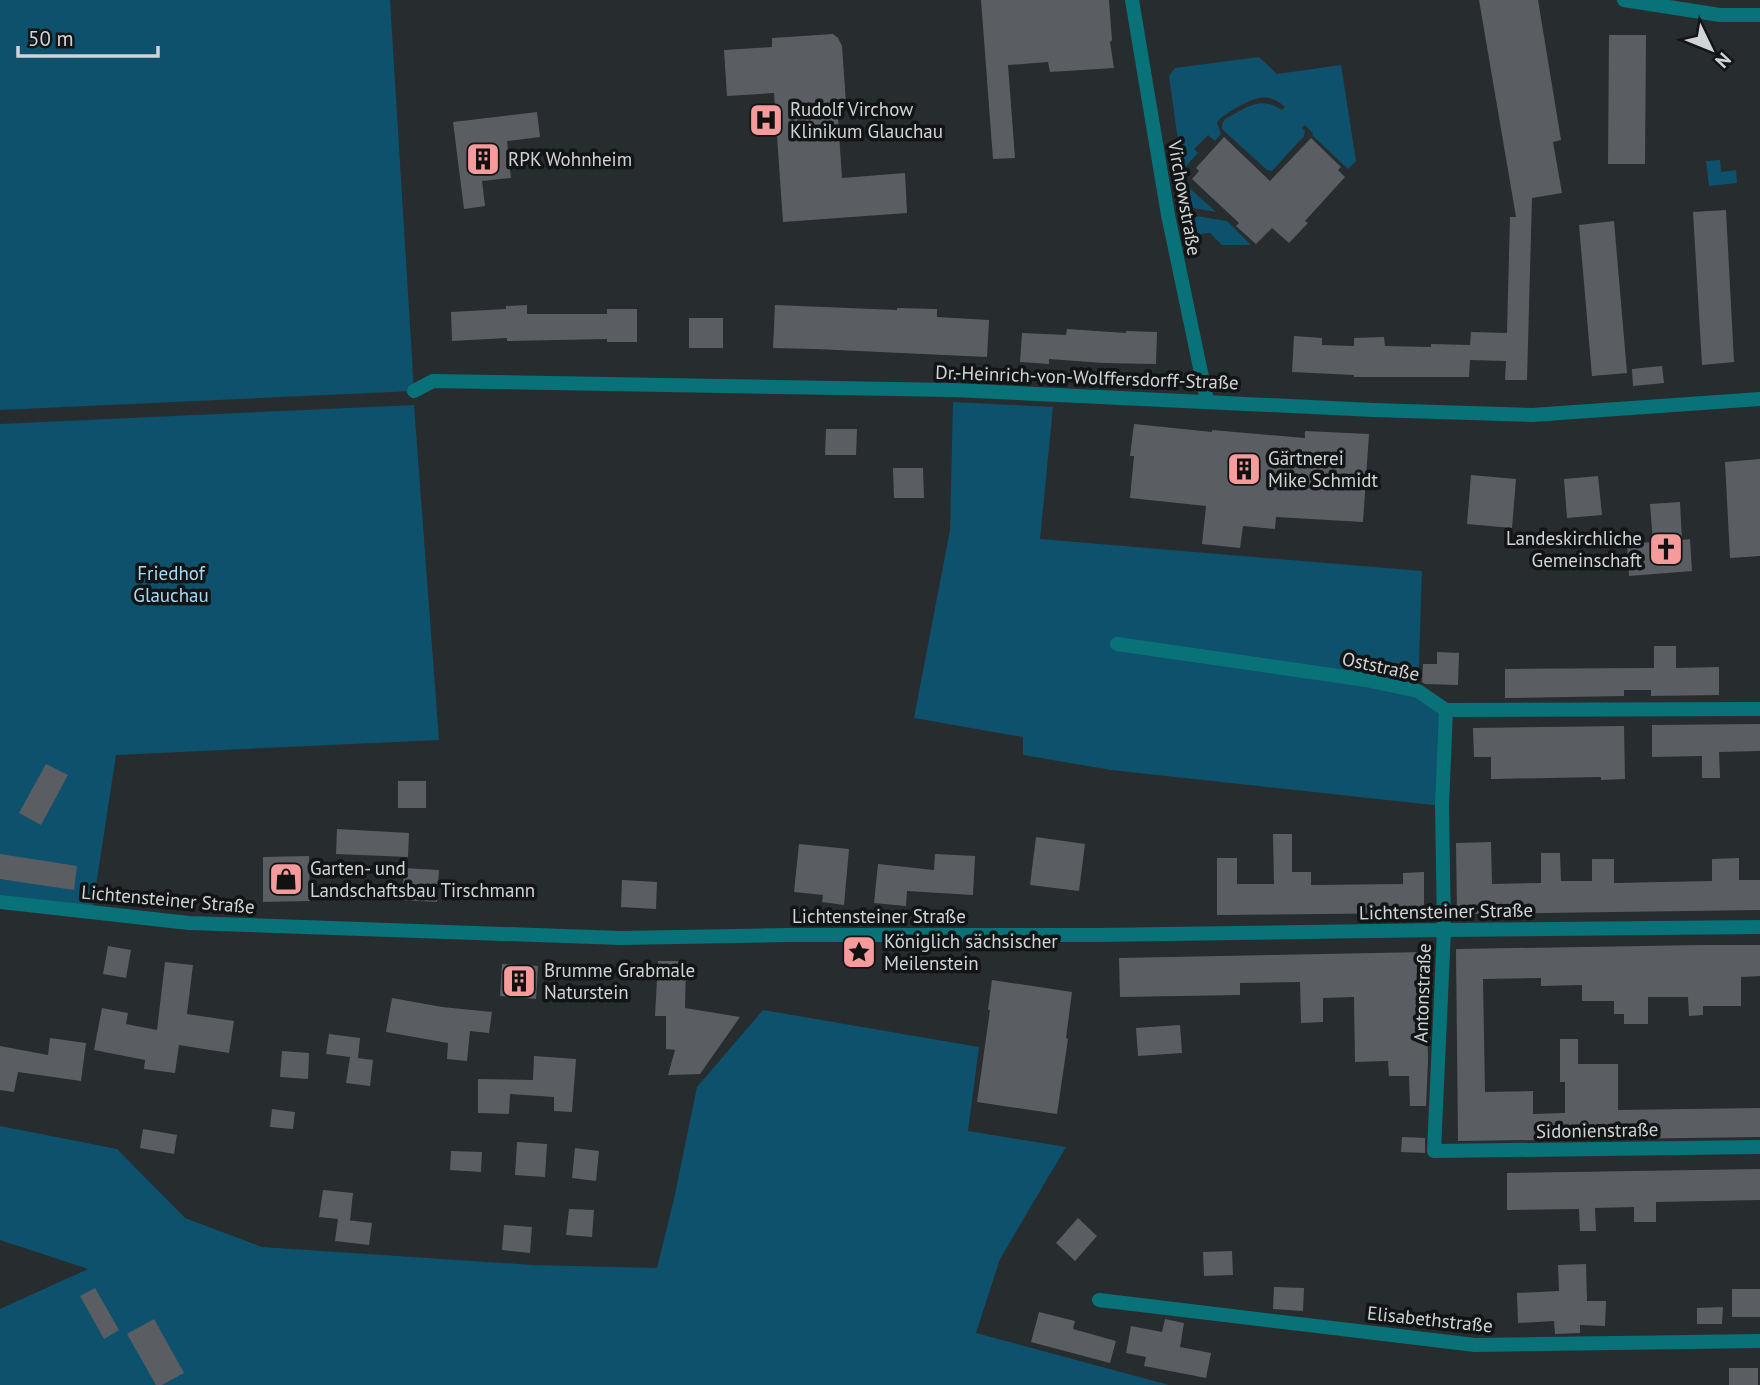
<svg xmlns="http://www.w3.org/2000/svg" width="1760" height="1385" font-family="'PT Sans',sans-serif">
	<rect width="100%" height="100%" fill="#272c2f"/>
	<path fill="#0e516c" d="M 0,0 L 390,0 L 414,391 L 0,410 Z
		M 1259,57 L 1277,74 L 1341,65 L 1356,161 L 1348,169 L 1312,135 L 1313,133 L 1305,125 L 1302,128 L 1305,131 L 1304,136 L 1272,171 L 1267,170 L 1223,130 C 1221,126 1222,122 1225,119 C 1246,108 1260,95 1282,110 L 1285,107 C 1267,90 1253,99 1234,109 C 1227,114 1221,116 1217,123 L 1221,134 L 1215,141 L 1208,135 L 1194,149 L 1198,153 L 1187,165 L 1183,176 L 1169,76 L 1175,68 Z
		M 1720,160 L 1721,172 L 1736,170 L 1737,183 L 1709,186 L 1706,161 Z
		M 1184,183 L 1216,212 L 1187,207 Z
		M 1190,215 L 1227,221 L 1251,245 L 1222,245 L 1210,233 L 1186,236 L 1183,223 Z
		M 953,402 L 1053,407 L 1040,539 L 1422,571 L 1418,691 L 1446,710 L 1442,806 L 1111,770 L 1023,755 L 1023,737 L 914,718 L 950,530 Z
		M 414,405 L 439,740 L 116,755 L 92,912 L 0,901 L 0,424 Z
		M 763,1010 L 979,1047 L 968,1131 L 1066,1147 L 1000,1259 L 976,1333 L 1169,1385 L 0,1385 L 0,1309 L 88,1269 L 0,1240 L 0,1126 L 117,1149 L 185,1218 L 262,1247 L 533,1265 L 657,1268 L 674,1199 L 697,1087 Z"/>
	<path fill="#5a5e63" d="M 981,0 L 1109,0 L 1112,40 L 1110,42 L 1114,68 L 1050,72 L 1048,62 L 1008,65 L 1015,158 L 993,159 Z
		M 1479,0 L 1538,0 L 1561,140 L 1553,142 L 1562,193 L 1532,198 L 1527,380 L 1505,380 L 1506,361 L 1470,360 L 1469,377 L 1354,377 L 1354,375 L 1292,372 L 1294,336 L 1322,338 L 1322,345 L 1354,346 L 1354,338 L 1384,337 L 1385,346 L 1431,347 L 1431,344 L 1470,345 L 1471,332 L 1507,333 L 1510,217 L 1516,217 Z
		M 833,34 L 838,38 L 842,46 L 846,103 L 837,103 L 842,178 L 905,173 L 907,213 L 783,222 L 774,93 L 727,96 L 724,50 L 772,47 L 772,38 Z
		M 1609,35 L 1646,35 L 1645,164 L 1608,164 Z
		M 537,112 L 540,137 L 507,141 L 511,178 L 482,181 L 485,206 L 464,209 L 453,122 Z
		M 1224,137 L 1270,181 L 1311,138 L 1341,167 L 1338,170 L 1345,177 L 1305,221 L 1308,223 L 1289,243 L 1272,228 L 1256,244 L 1236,226 L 1239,223 L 1192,179 L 1199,171 L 1196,168 Z
		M 1726,210 L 1734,362 L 1702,365 L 1693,212 Z
		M 1614,221 L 1627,373 L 1592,376 L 1579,225 Z
		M 527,305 L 527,314 L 607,314 L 607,309 L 637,309 L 637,342 L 607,342 L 607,339 L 507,341 L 507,338 L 452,341 L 451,312 L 506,309 L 506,306 Z
		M 775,305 L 897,310 L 897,308 L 937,309 L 937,317 L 989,320 L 987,357 L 816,349 L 773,348 Z
		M 689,318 L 723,318 L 723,348 L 689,348 Z
		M 1067,329 L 1126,333 L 1126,331 L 1157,332 L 1156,364 L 1103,363 L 1049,359 L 1049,364 L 1020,362 L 1022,333 L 1066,335 Z
		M 1662,366 L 1664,383 L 1633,386 L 1632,369 Z
		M 1134,424 L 1212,432 L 1212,430 L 1305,438 L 1305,431 L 1369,434 L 1363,522 L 1276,517 L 1275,529 L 1243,526 L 1240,548 L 1202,544 L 1206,506 L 1130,498 L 1134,456 L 1130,456 Z
		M 826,429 L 857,429 L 856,455 L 825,455 Z
		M 1760,459 L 1760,556 L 1730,558 L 1725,462 Z
		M 893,468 L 923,468 L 924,498 L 894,498 Z
		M 1471,475 L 1516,479 L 1512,528 L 1467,524 Z
		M 1598,476 L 1602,515 L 1567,518 L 1564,479 Z
		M 1680,502 L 1682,540 L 1690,539 L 1692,571 L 1629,576 L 1627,544 L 1653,542 L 1650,504 Z
		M 1654,646 L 1676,646 L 1676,668 L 1719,667 L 1719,695 L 1651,696 L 1651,690 L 1624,690 L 1624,696 L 1505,698 L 1505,669 L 1654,668 Z
		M 1437,652 L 1459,653 L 1458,685 L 1425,684 L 1422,682 L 1423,664 L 1437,664 Z
		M 1760,724 L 1760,751 L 1719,752 L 1720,778 L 1702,778 L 1702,756 L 1652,757 L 1652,725 Z
		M 1624,726 L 1625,779 L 1601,780 L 1601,777 L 1491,779 L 1491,757 L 1474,757 L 1473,728 Z
		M 46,764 L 68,775 L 41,825 L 19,813 Z
		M 398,781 L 426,781 L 426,808 L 398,808 Z
		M 337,829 L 409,833 L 408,857 L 336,854 Z
		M 1273,834 L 1292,834 L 1292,872 L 1311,872 L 1311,885 L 1403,884 L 1403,873 L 1424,872 L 1424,913 L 1217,915 L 1217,858 L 1237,858 L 1237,884 L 1274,884 Z
		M 1036,837 L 1085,844 L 1079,891 L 1030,885 Z
		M 1491,842 L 1492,884 L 1541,883 L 1541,853 L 1560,853 L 1561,881 L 1592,881 L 1592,859 L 1614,859 L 1614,883 L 1712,881 L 1712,859 L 1739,858 L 1739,880 L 1760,880 L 1760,910 L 1463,914 L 1457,910 L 1456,843 Z
		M 799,844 L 849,849 L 844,905 L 822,902 L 823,895 L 794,892 Z
		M 0,854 L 77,866 L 74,890 L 0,879 Z
		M 935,854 L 975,856 L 973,895 L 907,891 L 906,906 L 874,903 L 878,864 L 934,870 Z
		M 309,856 L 310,901 L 263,902 L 263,857 Z
		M 404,868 L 439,870 L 437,902 L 402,900 Z
		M 622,880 L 657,882 L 656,909 L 621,907 Z
		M 1702,945 L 1760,945 L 1760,976 L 1741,977 L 1741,1006 L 1703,1006 L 1703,1015 L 1689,1016 L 1688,997 L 1648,997 L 1648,1024 L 1624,1024 L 1624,1014 L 1614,1014 L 1614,1001 L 1582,1001 L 1582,985 L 1541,986 L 1541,978 L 1483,979 L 1485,1092 L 1533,1091 L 1533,1114 L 1565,1113 L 1565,1082 L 1560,1082 L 1560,1039 L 1578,1039 L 1578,1064 L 1618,1064 L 1618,1110 L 1760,1108 L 1760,1137 L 1458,1141 L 1456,949 Z
		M 108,946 L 131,950 L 126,978 L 103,974 Z
		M 1426,952 L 1428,1061 L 1426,1106 L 1410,1106 L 1409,1076 L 1389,1076 L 1388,1061 L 1355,1062 L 1354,997 L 1323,998 L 1323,1022 L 1301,1023 L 1300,982 L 1240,983 L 1240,995 L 1120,997 L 1119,958 Z
		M 658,961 L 686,961 L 685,1008 L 740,1017 L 700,1074 L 668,1075 L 675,1050 L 666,1049 L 666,1016 L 655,1016 Z
		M 165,962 L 193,965 L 187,1014 L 234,1021 L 229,1053 L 179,1045 L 175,1073 L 144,1069 L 145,1060 L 94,1050 L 102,1008 L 128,1013 L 126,1024 L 157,1030 Z
		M 502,964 L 538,966 L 536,999 L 500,996 Z
		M 992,980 L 1072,992 L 1066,1038 L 1068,1039 L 1057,1114 L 977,1102 L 990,1010 L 988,1010 Z
		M 392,998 L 442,1007 L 492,1012 L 489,1033 L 470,1031 L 467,1061 L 447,1059 L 448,1043 L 386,1032 Z
		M 1180,1025 L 1182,1053 L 1138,1056 L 1136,1028 Z
		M 329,1034 L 360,1038 L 358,1058 L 326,1054 Z
		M 50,1038 L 86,1043 L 81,1081 L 18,1072 L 14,1092 L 0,1090 L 0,1046 L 48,1055 Z
		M 282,1051 L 309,1053 L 308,1079 L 280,1077 Z
		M 534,1056 L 576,1059 L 572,1112 L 554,1111 L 554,1097 L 510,1094 L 509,1114 L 478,1113 L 478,1079 L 533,1080 Z
		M 350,1057 L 373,1060 L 370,1086 L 346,1083 Z
		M 272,1109 L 295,1112 L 293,1129 L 270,1127 Z
		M 143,1129 L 177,1135 L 174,1154 L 140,1148 Z
		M 1402,1137 L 1425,1138 L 1425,1153 L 1401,1152 Z
		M 517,1142 L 547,1144 L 545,1177 L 515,1175 Z
		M 575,1148 L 599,1151 L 596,1181 L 572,1178 Z
		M 451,1151 L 482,1152 L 481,1172 L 450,1170 Z
		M 1760,1169 L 1760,1200 L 1656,1202 L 1656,1222 L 1634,1222 L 1634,1207 L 1595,1208 L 1596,1231 L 1580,1231 L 1579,1209 L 1507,1210 L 1507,1173 Z
		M 323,1190 L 353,1193 L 350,1221 L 346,1220 L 372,1223 L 369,1245 L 335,1241 L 338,1219 L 319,1217 Z
		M 569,1209 L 594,1210 L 592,1237 L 566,1235 Z
		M 1078,1218 L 1097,1236 L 1075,1261 L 1056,1243 Z
		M 504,1225 L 532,1227 L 530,1253 L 502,1250 Z
		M 1232,1251 L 1233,1275 L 1204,1276 L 1203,1252 Z
		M 1586,1264 L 1587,1301 L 1606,1301 L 1605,1326 L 1580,1325 L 1580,1333 L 1555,1334 L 1554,1321 L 1518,1323 L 1517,1293 L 1559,1291 L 1558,1265 Z
		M 1274,1287 L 1304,1288 L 1303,1311 L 1273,1309 Z
		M 95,1288 L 119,1330 L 104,1339 L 80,1296 Z
		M 1732,1289 L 1760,1289 L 1760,1317 L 1732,1317 Z
		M 1723,1307 L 1722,1324 L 1697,1324 L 1697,1308 Z
		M 1039,1312 L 1075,1321 L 1073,1329 L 1116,1341 L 1110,1363 L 1031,1342 Z
		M 154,1319 L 184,1373 L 162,1385 L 156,1385 L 127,1334 Z
		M 1165,1319 L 1184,1323 L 1180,1347 L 1211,1353 L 1206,1378 L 1144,1366 L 1146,1357 L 1126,1353 L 1131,1326 L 1162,1332 Z
		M 1729,1368 L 1758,1368 L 1758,1385 L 1729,1385 Z"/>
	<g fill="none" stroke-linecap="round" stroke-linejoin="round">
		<path stroke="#087278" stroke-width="14" d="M 1132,0 L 1168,215 L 1207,401
			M 1624,0 L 1720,15 L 1760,15
			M 414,391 L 433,381 L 953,390 L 1373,410 L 1532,415 L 1760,399
			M 1117,644 L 1366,680 L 1418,691 L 1446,710 L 1760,709
			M 1446,710 L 1442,806 L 1444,930 L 1434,1151 L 1760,1147
			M 0,902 L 189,923 L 621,938 L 788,935 L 1096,935 L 1444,930 L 1760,927
			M 1099,1300 L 1475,1345 L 1760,1341"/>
	</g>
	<defs>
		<g id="hospital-square" transform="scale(1.75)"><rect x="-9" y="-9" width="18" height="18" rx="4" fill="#f59b9c" stroke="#121415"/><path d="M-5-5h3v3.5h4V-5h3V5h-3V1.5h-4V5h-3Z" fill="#111"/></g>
		<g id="building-square" transform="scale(1.75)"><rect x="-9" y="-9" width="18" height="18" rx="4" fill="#f59b9c" stroke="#121415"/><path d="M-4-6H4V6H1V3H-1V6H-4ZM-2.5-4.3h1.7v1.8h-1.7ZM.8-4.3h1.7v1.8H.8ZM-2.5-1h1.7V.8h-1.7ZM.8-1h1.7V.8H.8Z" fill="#111"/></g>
		<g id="church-square" transform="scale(1.75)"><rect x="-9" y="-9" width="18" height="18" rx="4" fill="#f59b9c" stroke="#121415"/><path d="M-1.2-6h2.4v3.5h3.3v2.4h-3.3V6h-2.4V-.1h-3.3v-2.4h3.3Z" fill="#111"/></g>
		<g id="shop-square" transform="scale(1.75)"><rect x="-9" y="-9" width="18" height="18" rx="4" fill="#f59b9c" stroke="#121415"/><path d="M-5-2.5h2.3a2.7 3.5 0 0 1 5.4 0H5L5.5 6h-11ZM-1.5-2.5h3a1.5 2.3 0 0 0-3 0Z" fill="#111"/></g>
		<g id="sight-square" transform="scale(1.75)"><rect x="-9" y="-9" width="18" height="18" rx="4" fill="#f59b9c" stroke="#121415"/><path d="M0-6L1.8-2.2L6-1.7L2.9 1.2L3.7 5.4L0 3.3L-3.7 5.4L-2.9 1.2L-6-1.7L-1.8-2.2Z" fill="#111"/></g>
	</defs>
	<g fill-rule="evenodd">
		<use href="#hospital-square" x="766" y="120"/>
		<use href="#building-square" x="483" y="159"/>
		<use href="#building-square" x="1244" y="469"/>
		<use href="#church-square" x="1666" y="549"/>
		<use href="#shop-square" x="286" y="879"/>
		<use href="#sight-square" x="859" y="952"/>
		<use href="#building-square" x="519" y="981"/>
	</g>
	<g text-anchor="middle" stroke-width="7" stroke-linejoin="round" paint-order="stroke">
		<g font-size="19" fill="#d1d4d6" stroke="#121415" text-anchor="start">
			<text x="790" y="116">Rudolf Virchow<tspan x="790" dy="22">Klinikum Glauchau</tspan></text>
			<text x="508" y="166">RPK Wohnheim</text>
			<text x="1268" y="465">Gärtnerei<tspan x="1268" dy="22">Mike Schmidt</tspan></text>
			<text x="1642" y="545" text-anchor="end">Landeskirchliche<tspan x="1642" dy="22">Gemeinschaft</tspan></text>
			<text x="310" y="875">Garten- und<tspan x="310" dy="22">Landschaftsbau Tirschmann</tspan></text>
			<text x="884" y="948">Königlich sächsischer<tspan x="884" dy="22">Meilenstein</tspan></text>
			<text x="544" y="977">Brumme Grabmale<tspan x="544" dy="22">Naturstein</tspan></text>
		</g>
		<g font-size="19" fill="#d1d4d6" stroke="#121415">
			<text transform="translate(1185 198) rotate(80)" y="7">Virchowstraße</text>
			<text transform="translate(1087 377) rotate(2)" y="7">Dr.-Heinrich-von-Wolffersdorff-Straße</text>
			<text transform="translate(1381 666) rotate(12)" y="7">Oststraße</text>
			<text transform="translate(168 899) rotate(5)" y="7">Lichtensteiner Straße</text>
			<text transform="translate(1446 911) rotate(-1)" y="7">Lichtensteiner Straße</text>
			<text x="879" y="923">Lichtensteiner Straße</text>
			<text transform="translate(1422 993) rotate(-88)" y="7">Antonstraße</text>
			<text transform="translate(1597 1130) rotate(-1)" y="7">Sidonienstraße</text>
			<text transform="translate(1430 1319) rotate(6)" y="7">Elisabethstraße</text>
		</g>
		<g font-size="19" fill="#a8daf3" stroke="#121415">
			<text x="171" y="580">Friedhof<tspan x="171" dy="22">Glauchau</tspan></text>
		</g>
	</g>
	<g transform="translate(1711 49) rotate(133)" stroke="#121415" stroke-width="5" paint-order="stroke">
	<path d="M0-5L12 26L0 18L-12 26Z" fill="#d1d4d6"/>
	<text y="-10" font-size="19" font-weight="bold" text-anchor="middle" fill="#d1d4d6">N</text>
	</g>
	<path d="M18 46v10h140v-10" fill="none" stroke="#d1d4d6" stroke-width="3.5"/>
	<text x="28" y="46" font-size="21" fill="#d1d4d6" stroke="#121415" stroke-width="5" paint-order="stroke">50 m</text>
</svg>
